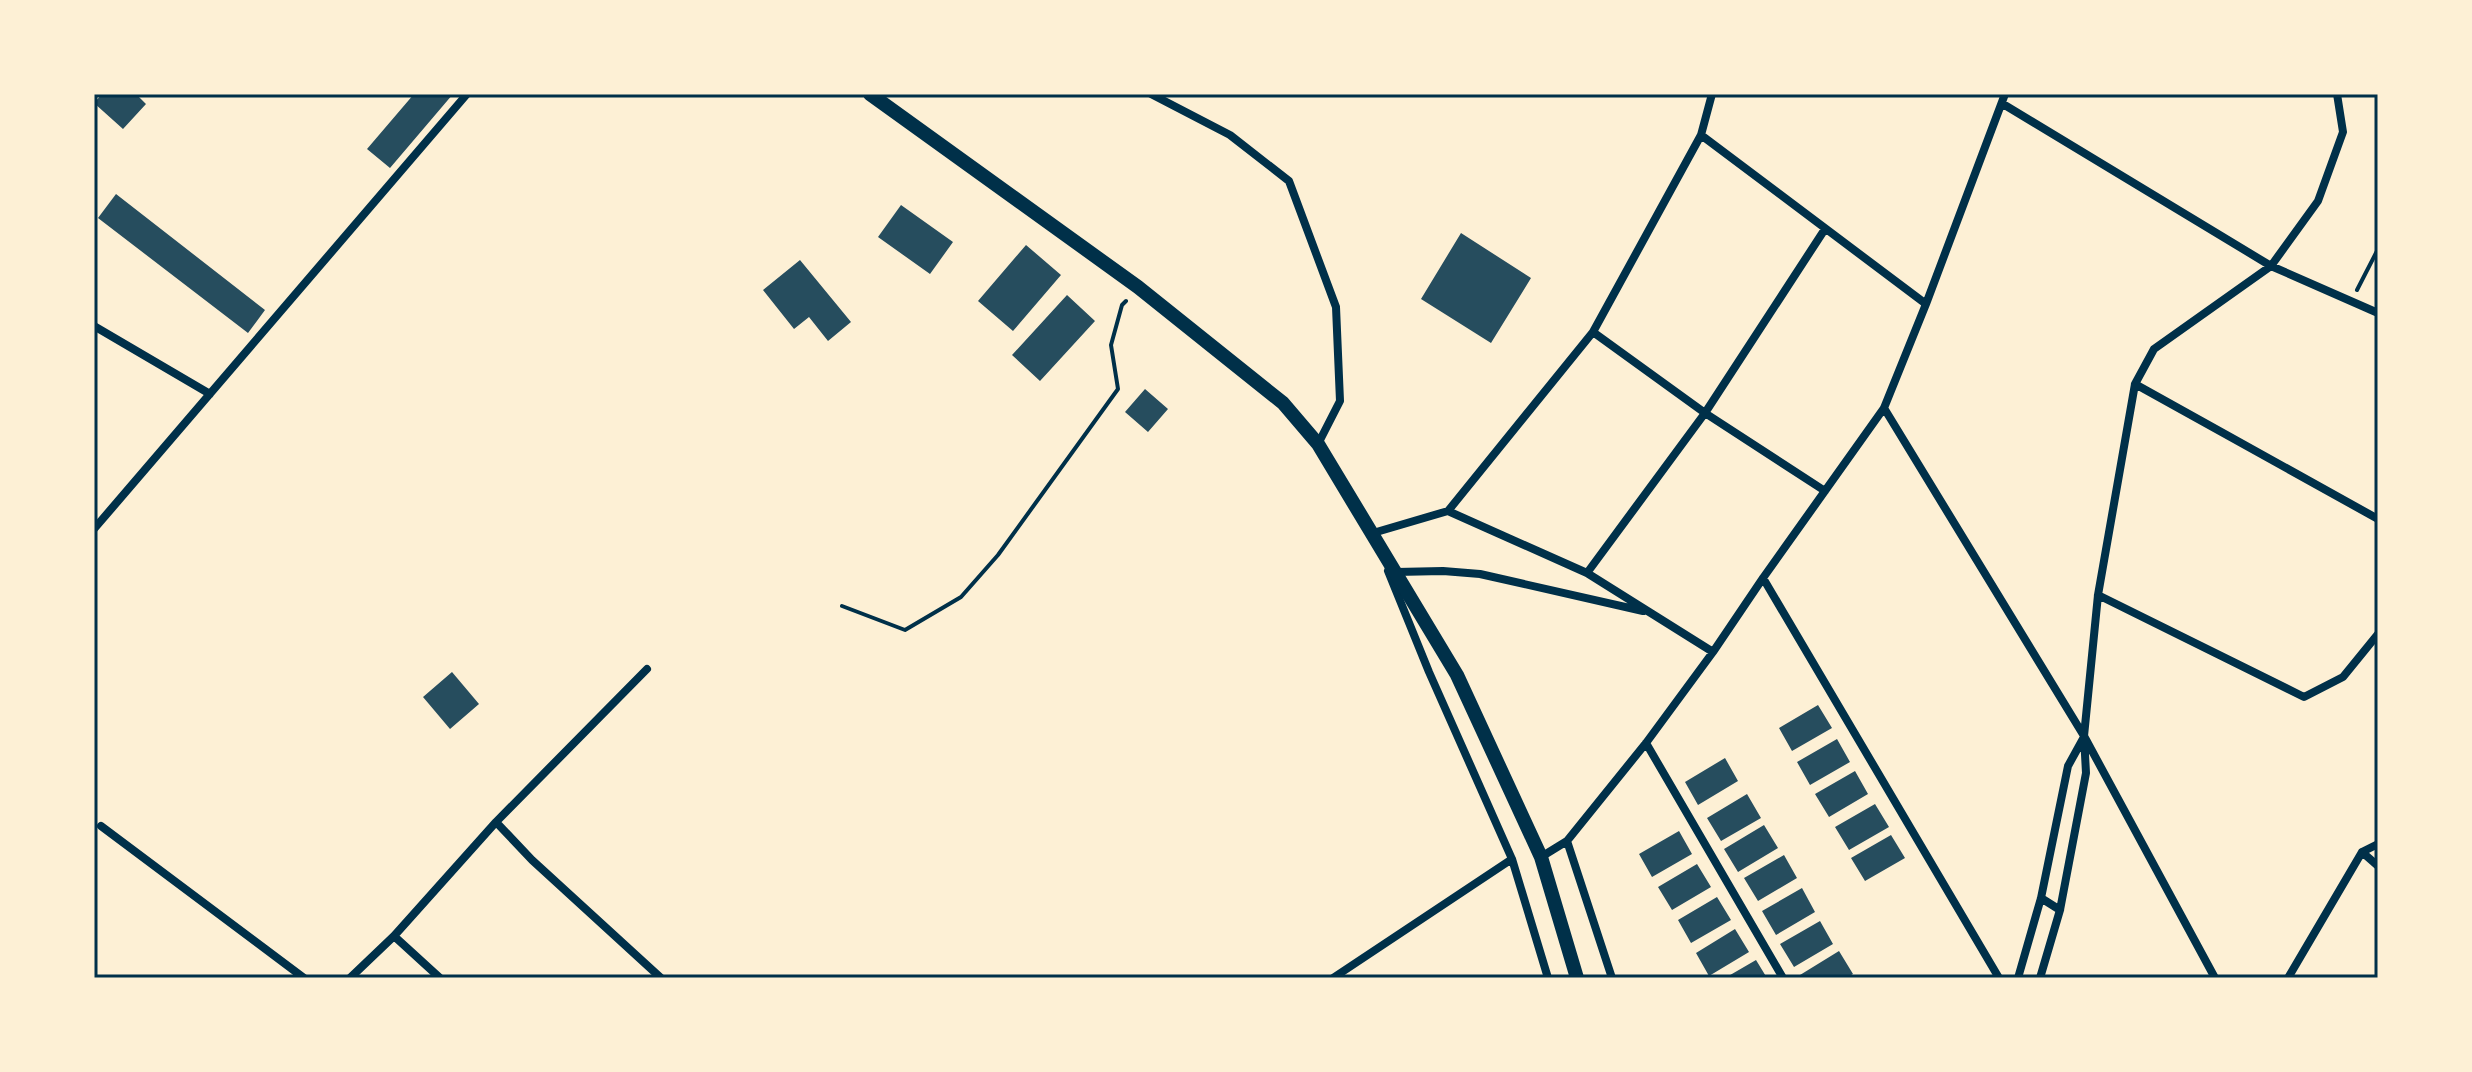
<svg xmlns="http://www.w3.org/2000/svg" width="2472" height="1072" font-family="'Varela Round',sans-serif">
	<rect width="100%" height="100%" fill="#fdf0d5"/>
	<path fill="#264d5e" d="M 102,94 L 136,94 L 146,104 L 123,129 L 94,103 Z
		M 414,94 L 453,94 L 390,168 L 367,149 Z
		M 116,194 L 265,310 L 248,333 L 98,218 Z
		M 901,205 L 953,242 L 930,274 L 878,237 Z
		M 1461,233 L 1531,278 L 1491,343 L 1421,299 Z
		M 1026,245 L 1061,275 L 1013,331 L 978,301 Z
		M 800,260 L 851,322 L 828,341 L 809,317 L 794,329 L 763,290 Z
		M 1067,295 L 1095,321 L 1040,381 L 1012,355 Z
		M 1145,389 L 1168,409 L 1148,432 L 1125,412 Z
		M 452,672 L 479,704 L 450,729 L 423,697 Z
		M 1818,705 L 1832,728 L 1792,751 L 1779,728 Z
		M 1837,739 L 1850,762 L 1810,785 L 1797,762 Z
		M 1725,758 L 1738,781 L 1698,805 L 1685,782 Z
		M 1855,771 L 1868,794 L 1829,817 L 1815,794 Z
		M 1747,794 L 1761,818 L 1721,841 L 1707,818 Z
		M 1875,804 L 1889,827 L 1849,850 L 1835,827 Z
		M 1764,825 L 1778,848 L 1738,872 L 1724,849 Z
		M 1679,831 L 1692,854 L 1652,877 L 1639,854 Z
		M 1891,835 L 1905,858 L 1865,881 L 1851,858 Z
		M 1784,855 L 1797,878 L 1758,901 L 1744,878 Z
		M 1697,864 L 1711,887 L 1672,910 L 1658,887 Z
		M 1802,888 L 1815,912 L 1776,935 L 1762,911 Z
		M 1717,897 L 1731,920 L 1691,943 L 1678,920 Z
		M 1820,921 L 1833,944 L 1794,967 L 1780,944 Z
		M 1735,929 L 1749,952 L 1709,976 L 1696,953 Z
		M 1839,951 L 1853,974 L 1846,978 L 1802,978 L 1800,975 Z
		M 1756,960 L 1767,978 L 1725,978 Z"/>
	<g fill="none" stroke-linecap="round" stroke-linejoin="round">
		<path stroke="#003049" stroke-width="4" d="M 2357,290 L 2378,249
			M 842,606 L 905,630 L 961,597 L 998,555 L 1118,389 L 1111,345 L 1122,305 L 1126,301"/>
		<path stroke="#003049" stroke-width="8" d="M 1151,94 L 1230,135 L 1289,181 L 1336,307 L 1340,401 L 1318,444
			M 2003,104 L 2271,266 L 2378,313
			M 1701,135 L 1926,304
			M 94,326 L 210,394
			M 1593,332 L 1705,413 L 1825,491
			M 2135,384 L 2378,519
			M 1884,408 L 2084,736 L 2215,978
			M 1448,511 L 1593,332 L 1701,135 L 1712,94
			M 94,529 L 467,94
			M 1374,536 L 1373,533 L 1448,511 L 1587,573 L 1713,652
			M 1388,571 L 1429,672 L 1512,859 L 1548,978
			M 1396,572 L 1443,571 L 1480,574 L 1643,611
			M 1587,573 L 1705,413 L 1825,229
			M 1763,578 L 1999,978
			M 2098,595 L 2304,697 L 2343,677 L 2378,634
			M 1646,743 L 1783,978
			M 496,822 L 647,669
			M 101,826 L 304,978
			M 1567,841 L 1612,978
			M 2362,852 L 2378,866
			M 1541,857 L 1567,841 L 1646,743 L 1713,652 L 1763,578 L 1884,408 L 1926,304 L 2005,94
			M 2041,898 L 2060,910
			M 394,936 L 440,978
			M 350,978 L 394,936 L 496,822 L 532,860 L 661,978
			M 1333,978 L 1512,859
			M 2018,978 L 2041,898 L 2068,766 L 2084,737
			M 2040,978 L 2060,910 L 2086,773 L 2084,736 L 2098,595 L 2135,384 L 2154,349 L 2271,266 L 2318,201 L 2343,132 L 2337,94
			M 2288,978 L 2362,852 L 2378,844"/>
		<path stroke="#003049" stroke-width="14" d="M 870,94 L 1138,287 L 1283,403 L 1318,444 L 1457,675 L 1541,857 L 1577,978"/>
	</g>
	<rect width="2472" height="1072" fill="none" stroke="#fdf0d5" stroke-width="192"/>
	<rect x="96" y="96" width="2280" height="880" fill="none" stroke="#003049" stroke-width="3"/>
</svg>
